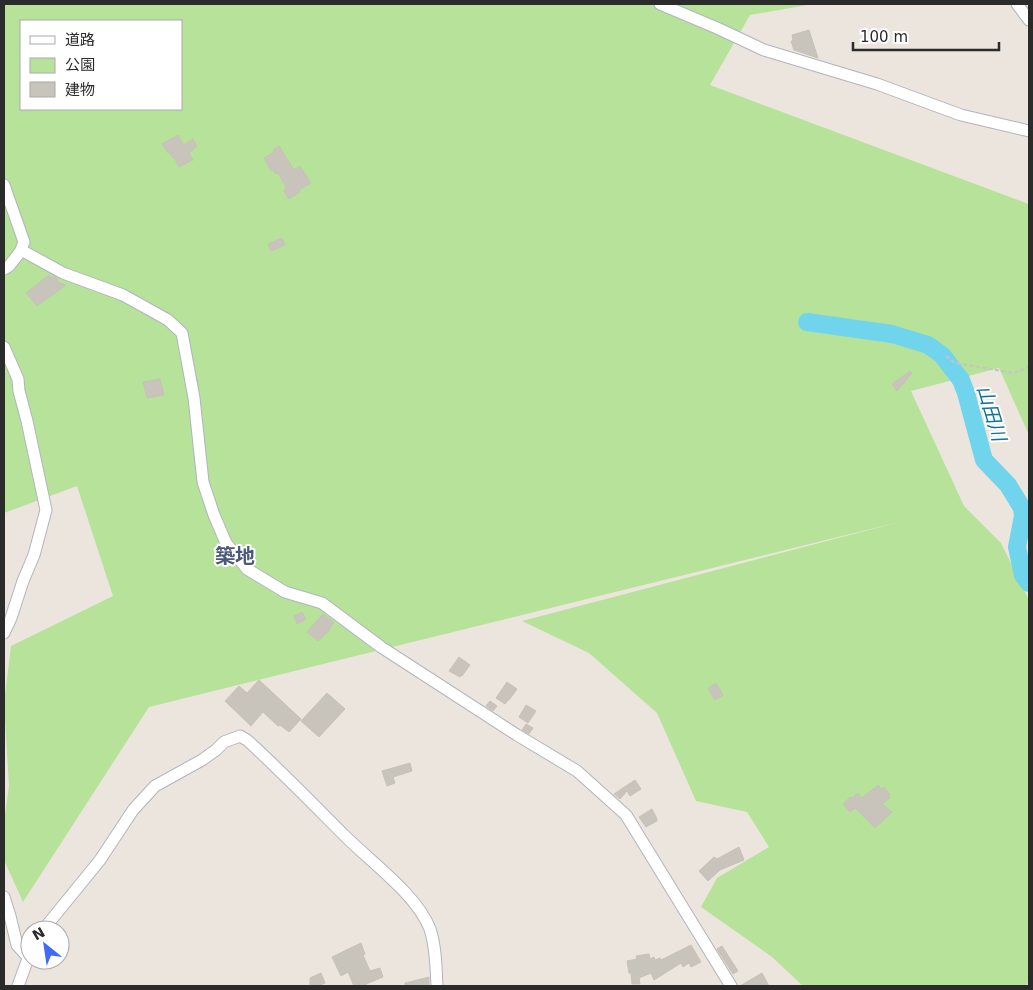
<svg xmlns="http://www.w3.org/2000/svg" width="1033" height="990" font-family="'DejaVu Sans','Noto Sans JP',sans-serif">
	<rect width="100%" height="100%" fill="#ece5dd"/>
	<path fill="#b7e29a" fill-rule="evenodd" d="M 4,4 L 813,4 L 750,15 L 710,85 L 1029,204 L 1029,435 L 999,368 L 911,391 L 964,506 L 1001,543 L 1029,600 L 1029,981 L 1026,986 L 803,986 L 772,957 L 701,907 L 717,878 L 769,847 L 747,812 L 696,801 L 657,713 L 589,653 L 522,621 L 903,521 L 149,707 L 23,902 L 4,860 L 4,822 L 9,786 L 4,703 L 11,646 L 113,596 L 77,486 L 4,513 ZM 21,21 L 181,21 L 181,109 L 21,109 Z"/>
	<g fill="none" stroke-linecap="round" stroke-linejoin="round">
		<path stroke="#71d4ed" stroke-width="18" d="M 807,322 L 892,334 L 928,345 L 942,355 L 961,380 L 966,393 L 984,460 L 1008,485 L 1022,508 L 1023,516 L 1017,547 L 1023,575 L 1029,583"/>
	</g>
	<path fill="#c8c3bb" stroke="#c8c1b6" d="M 809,30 L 818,58 L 794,50 L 791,41 L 793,41 L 792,35 Z
		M 178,135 L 184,145 L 193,139 L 197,146 L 189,153 L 193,160 L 179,167 L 174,157 L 173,158 L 169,152 L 168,153 L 162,144 Z
		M 279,146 L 294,170 L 300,166 L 311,183 L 299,190 L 300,192 L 289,199 L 284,191 L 286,187 L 278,173 L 276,174 L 273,170 L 271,171 L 264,158 L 274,152 L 273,150 Z
		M 282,238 L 285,245 L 271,251 L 268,244 Z
		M 49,275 L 51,278 L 53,276 L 56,278 L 59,283 L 66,285 L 37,306 L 26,293 Z
		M 910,371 L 912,373 L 897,391 L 892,384 Z
		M 160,379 L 164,395 L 147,398 L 143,382 Z
		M 302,612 L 306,619 L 297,624 L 294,616 Z
		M 323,614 L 334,623 L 329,629 L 330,630 L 318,641 L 307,632 Z
		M 459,657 L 470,665 L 462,676 L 461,675 L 460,677 L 449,671 Z
		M 259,680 L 301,719 L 289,732 L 280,725 L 278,726 L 263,712 L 251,726 L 225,701 L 239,686 L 247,693 Z
		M 507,682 L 517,689 L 509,700 L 508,700 L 505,704 L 496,698 Z
		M 716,683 L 723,695 L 715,700 L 708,688 Z
		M 327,693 L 345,709 L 319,737 L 301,721 Z
		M 490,701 L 497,706 L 493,711 L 486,706 Z
		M 526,705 L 536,711 L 528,723 L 519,717 Z
		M 526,724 L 533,728 L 529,734 L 522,730 Z
		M 410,763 L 412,771 L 393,777 L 395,783 L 387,786 L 382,771 Z
		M 635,780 L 641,789 L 630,796 L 627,791 L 620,799 L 614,794 Z
		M 878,785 L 882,789 L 884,787 L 890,795 L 888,796 L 890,798 L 882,804 L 892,812 L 875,828 L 855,808 L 850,812 L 843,804 L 850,797 L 852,798 L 858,793 L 862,798 Z
		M 652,809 L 657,819 L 657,821 L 646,827 L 639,817 Z
		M 739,847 L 744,860 L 720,870 L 708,881 L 699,871 L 714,857 L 717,859 Z
		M 361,943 L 365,954 L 363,955 L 370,971 L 380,968 L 383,977 L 366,984 L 367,986 L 354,986 L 348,972 L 341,976 L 332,957 Z
		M 691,945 L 701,962 L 691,967 L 689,963 L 683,967 L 681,963 L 654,980 L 651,973 L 639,978 L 640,984 L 632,984 L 631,973 L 629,973 L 627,961 L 637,959 L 636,956 L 649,954 L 650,959 L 654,957 L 655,960 L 660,958 L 661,960 Z
		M 722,946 L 738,971 L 733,974 L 717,949 Z
		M 321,973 L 325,983 L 318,986 L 310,986 L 310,978 Z
		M 762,973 L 769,986 L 740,986 Z
		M 429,977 L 429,986 L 405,986 L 405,983 Z"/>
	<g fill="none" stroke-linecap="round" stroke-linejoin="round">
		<g stroke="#b1b4be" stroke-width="13">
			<path id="minor" d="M 660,4 L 717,28 L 764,50 L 877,84 L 961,115 L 1029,131
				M 1017,4 L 1029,20
				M 4,185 L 24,242 L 20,252 L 9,266 L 4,269
				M 21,250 L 63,273 L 123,295 L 168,320 L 182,333 L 194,398 L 203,482 L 214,515 L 226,543 L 247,569 L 285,592 L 322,603 L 381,647 L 517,735 L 577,771 L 626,815 L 731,986
				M 4,347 L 18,379 L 19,391 L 27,421 L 46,510 L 34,555 L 23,581 L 11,618 L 4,633
				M 4,897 L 10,916 L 17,945 L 28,957
				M 43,930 L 100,860 L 133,810 L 155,786 L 202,760 L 216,750 L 224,742 L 240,736 L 247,740 C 281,771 313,804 345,836 C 371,862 417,895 430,929 C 436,947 436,968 437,986
				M 18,986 L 30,953"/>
		</g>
		<path stroke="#c4c4c4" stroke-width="2" stroke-dasharray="4 2.5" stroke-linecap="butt" d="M 946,356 L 955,363 L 1014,373 L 1029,367"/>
		<use href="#minor" stroke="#fff" stroke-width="11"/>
	</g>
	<g text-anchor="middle" stroke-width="4" stroke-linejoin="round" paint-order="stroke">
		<g font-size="19" font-style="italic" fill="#0f739b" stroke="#fff">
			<text transform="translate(992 413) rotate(73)" y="7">山田川</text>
		</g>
		<g font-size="20" font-weight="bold" fill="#4b577b" stroke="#fff">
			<text x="235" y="563">築地</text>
		</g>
	</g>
	<rect width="1033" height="990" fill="none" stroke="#2b2b2b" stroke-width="10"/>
	<rect x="20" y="20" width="162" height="90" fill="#ffffff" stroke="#aaaaaa"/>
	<rect x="30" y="36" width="25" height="8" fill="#ffffff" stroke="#aaaaaa"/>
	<text x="65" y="45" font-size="15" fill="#2b2b2b">道路</text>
	<rect x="30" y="58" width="25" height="15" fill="#b7e29a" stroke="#aaaaaa"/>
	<text x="65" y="70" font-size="15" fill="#2b2b2b">公園</text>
	<rect x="30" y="82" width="25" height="15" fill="#c8c3bb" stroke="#aaaaaa"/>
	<text x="65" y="95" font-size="15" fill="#2b2b2b">建物</text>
	<g transform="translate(45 945) rotate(330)"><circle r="24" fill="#ffffff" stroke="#aaaaaa"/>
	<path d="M0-4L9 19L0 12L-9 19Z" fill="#3e6cf8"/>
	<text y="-8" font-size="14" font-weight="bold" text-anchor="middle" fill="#2b2b2b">N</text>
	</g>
	<path d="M853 42v8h146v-8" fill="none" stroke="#2b2b2b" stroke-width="2.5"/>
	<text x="860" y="42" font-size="15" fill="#2b2b2b" stroke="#ffffff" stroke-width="4" paint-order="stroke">100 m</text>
</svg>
